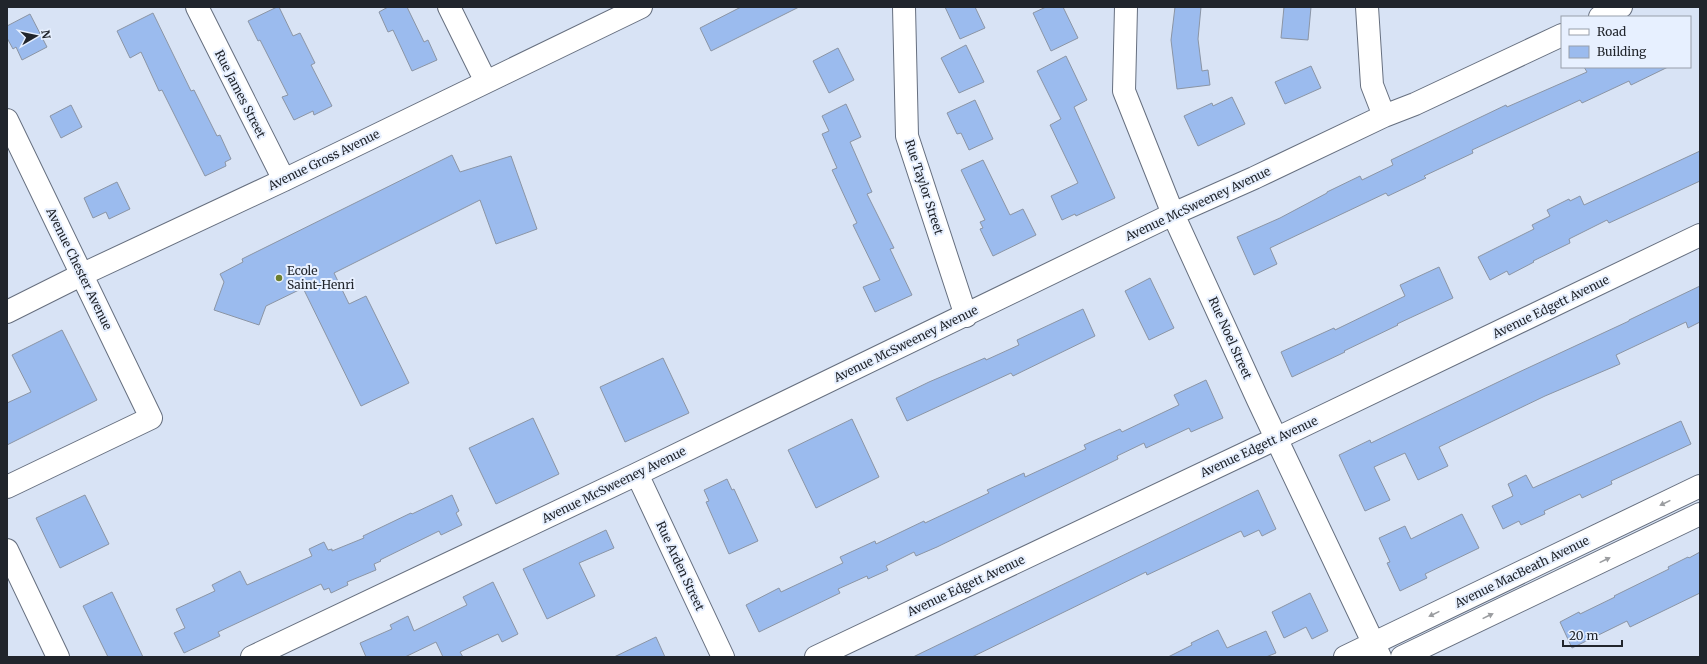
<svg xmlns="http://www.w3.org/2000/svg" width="1707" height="664" font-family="Merriweather,serif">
	<rect width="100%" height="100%" fill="#d8e3f5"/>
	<path fill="#9bbbee" stroke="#8b95a5" d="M 277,7 L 279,7 L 293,36 L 300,33 L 315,63 L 311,65 L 332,106 L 314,115 L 313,111 L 294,120 L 282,97 L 288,95 L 260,40 L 258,41 L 248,21 Z
		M 388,7 L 407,7 L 424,42 L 428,40 L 437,60 L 412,71 L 393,30 L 388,32 L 379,12 Z
		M 741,7 L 799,7 L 711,51 L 700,28 Z
		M 945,7 L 975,7 L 985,28 L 960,39 Z
		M 1046,7 L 1063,7 L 1078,38 L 1051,51 L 1033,13 Z
		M 1175,7 L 1201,7 L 1198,39 L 1202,71 L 1208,70 L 1210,85 L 1177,89 L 1171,40 Z
		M 1284,7 L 1311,7 L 1308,40 L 1281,38 Z
		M 153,13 L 191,91 L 194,90 L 217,136 L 220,135 L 231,159 L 225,162 L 226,166 L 205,176 L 162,90 L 159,91 L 141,52 L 130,58 L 117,31 Z
		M 30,14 L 47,47 L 22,60 L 16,47 L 13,49 L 7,38 L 7,26 Z
		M 966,45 L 984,82 L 959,93 L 941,58 Z
		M 838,48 L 854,80 L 829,93 L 813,61 Z
		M 1066,56 L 1087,100 L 1074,107 L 1115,198 L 1076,216 L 1075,214 L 1062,220 L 1051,196 L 1078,183 L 1050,125 L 1061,119 L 1037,71 Z
		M 1311,66 L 1321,88 L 1285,104 L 1275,82 Z
		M 1584,67 L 1668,67 L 1631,85 L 1629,81 L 1582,103 L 1580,100 L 1472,150 L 1473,153 L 1424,176 L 1426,178 L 1388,196 L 1386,193 L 1270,248 L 1277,264 L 1254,275 L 1237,237 L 1280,218 L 1327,193 L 1327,192 L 1360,176 L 1362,180 L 1393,165 L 1391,160 L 1506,105 L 1507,107 L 1587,72 Z
		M 1232,97 L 1245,124 L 1198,146 L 1184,116 L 1212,103 L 1213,106 Z
		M 975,100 L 993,139 L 969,150 L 961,133 L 957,134 L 947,113 Z
		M 846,104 L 861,137 L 850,142 L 872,192 L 867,194 L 894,248 L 890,249 L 912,295 L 875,312 L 863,287 L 880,280 L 853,225 L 857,223 L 832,170 L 837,168 L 822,134 L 829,131 L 822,116 Z
		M 71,105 L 82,127 L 61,138 L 50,116 Z
		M 1700,151 L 1700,181 L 1609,223 L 1607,220 L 1569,239 L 1570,243 L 1533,261 L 1534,262 L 1509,275 L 1507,271 L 1490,280 L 1478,257 L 1534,229 L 1532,225 L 1550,216 L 1547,210 L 1569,199 L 1570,201 L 1580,196 L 1584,205 Z
		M 452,155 L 460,172 L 511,156 L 537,229 L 496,244 L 480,200 L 334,273 L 349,304 L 366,296 L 409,383 L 361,406 L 303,288 L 266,306 L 259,325 L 214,310 L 224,282 L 220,274 L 243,262 L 242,259 Z
		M 983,160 L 1010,215 L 1023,209 L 1036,235 L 993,256 L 980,229 L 983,228 L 980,222 L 985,220 L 961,170 Z
		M 117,182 L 130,209 L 109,219 L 106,212 L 93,218 L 84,198 Z
		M 1439,267 L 1453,298 L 1397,324 L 1398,325 L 1344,351 L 1345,352 L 1292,377 L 1281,352 L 1334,328 L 1335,330 L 1405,296 L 1400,285 Z
		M 1150,278 L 1174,328 L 1149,340 L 1125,291 Z
		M 1700,286 L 1700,322 L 1688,328 L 1686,322 L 1616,355 L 1620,364 L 1545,396 L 1439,447 L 1448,466 L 1418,480 L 1405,453 L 1374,467 L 1390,500 L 1365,511 L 1339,455 L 1370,440 L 1371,443 L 1517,373 L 1629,321 L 1629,320 Z
		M 1083,309 L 1095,336 L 1013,376 L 1011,373 L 907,421 L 896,398 L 929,382 L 985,358 L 986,360 L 1019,345 L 1017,340 Z
		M 62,330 L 97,400 L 7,445 L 7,403 L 31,392 L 12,355 Z
		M 663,358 L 689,413 L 625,442 L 600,387 Z
		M 1206,380 L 1223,418 L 1191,432 L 1189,428 L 1146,448 L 1144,443 L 1117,456 L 1118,459 L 937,547 L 916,556 L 914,552 L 886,566 L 888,570 L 868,579 L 867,576 L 838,589 L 840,593 L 759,632 L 746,605 L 779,588 L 781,592 L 843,563 L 840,557 L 875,541 L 876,544 L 924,521 L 925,523 L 989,493 L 987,490 L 1024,473 L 1025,477 L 1086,449 L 1084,445 L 1120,429 L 1122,432 L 1179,405 L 1174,395 Z
		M 533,418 L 559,474 L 496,504 L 469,448 Z
		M 852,419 L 879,477 L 816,508 L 788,450 Z
		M 1681,421 L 1691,444 L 1611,481 L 1612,484 L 1582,498 L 1580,494 L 1544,511 L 1545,514 L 1521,525 L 1519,521 L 1503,529 L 1492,506 L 1513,496 L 1508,484 L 1526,475 L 1533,488 Z
		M 727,479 L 732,490 L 734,489 L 758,541 L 729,554 L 706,502 L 709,501 L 704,490 Z
		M 1258,490 L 1276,529 L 1262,536 L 1259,530 L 1244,537 L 1241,531 L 1147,575 L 1146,572 L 972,657 L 913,657 Z
		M 85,495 L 109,544 L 60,568 L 36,518 Z
		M 452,495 L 459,511 L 456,513 L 462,525 L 441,535 L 439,531 L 380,560 L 381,561 L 374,564 L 376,570 L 347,582 L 348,585 L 331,593 L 329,588 L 324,590 L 321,584 L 218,632 L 220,636 L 184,653 L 174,633 L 185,628 L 176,609 L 215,591 L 212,585 L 240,571 L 247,585 L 312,556 L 309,549 L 324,542 L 328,550 L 332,549 L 332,551 L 364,538 L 363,536 L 411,513 L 412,514 Z
		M 1462,514 L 1479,548 L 1425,574 L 1427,578 L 1400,591 L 1387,563 L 1390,562 L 1379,538 L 1405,526 L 1411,539 Z
		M 606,530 L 614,548 L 579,563 L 595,596 L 547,619 L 523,569 Z
		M 1700,552 L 1700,593 L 1630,627 L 1627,621 L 1572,648 L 1560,622 L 1579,612 L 1580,614 L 1615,597 L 1614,596 L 1669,569 L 1668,567 L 1688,557 L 1689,558 Z
		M 493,582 L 518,634 L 502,642 L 498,634 L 460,652 L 463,657 L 443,657 L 436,642 L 405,657 L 366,657 L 360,643 L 392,629 L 390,625 L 408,616 L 414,631 L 467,605 L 463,597 Z
		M 112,592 L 143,657 L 108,657 L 83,606 Z
		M 1310,593 L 1328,631 L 1312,639 L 1306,627 L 1284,638 L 1272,612 Z
		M 1218,630 L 1227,648 L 1266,631 L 1276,653 L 1266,657 L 1168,657 L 1192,645 L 1191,643 Z
		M 656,637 L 665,657 L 614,657 Z"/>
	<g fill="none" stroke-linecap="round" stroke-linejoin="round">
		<g stroke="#666f7f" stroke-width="24">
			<path id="street" d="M 197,7 L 284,180
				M 449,7 L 486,82
				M 904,7 L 907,136 L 966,316
				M 1126,7 L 1124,91 L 1173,214 L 1258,400 L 1380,657
				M 1367,7 L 1372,85 L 1384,116
				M 1600,17 L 1621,7
				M 7,120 L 151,418 L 7,487
				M 7,312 L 81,275 L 284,180 L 641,7
				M 637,474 L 723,657
				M 7,550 L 58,657
				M 252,657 L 637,474 L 1173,214 L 1254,178 L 1384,116 L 1415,104 L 1562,35
				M 816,657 L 1288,433 L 1700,235
				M 1345,657 L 1700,486
				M 1402,657 L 1700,514"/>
		</g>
		<use href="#street" stroke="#fff" stroke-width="22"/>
	</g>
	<defs><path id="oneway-solid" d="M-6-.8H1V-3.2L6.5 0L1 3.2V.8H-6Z"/></defs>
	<g fill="#9b9da0">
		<use href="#oneway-solid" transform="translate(1665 503) rotate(154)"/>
		<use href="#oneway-solid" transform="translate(1605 560) rotate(-26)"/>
		<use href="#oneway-solid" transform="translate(1434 614) rotate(154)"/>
		<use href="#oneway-solid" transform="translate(1488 616) rotate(-26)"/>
	</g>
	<circle fill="#6d7f2e" stroke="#e7f0ff" stroke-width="1.5" cx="279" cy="278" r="4"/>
	<g text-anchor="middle" stroke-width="4" stroke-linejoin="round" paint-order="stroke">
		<g font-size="12" fill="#21252c" stroke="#e7f0ff">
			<text transform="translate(240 94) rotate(63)" y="4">Rue James Street</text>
			<text transform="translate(324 160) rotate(-26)" y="4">Avenue Gross Avenue</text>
			<text transform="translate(924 187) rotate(72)" y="4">Rue Taylor Street</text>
			<text transform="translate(1198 204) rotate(-25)" y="4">Avenue McSweeney Avenue</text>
			<text transform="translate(79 269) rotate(64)" y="4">Avenue Chester Avenue</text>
			<text transform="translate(1551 307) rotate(-26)" y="4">Avenue Edgett Avenue</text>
			<text transform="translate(1230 338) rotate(66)" y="4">Rue Noel Street</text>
			<text transform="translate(906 344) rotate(-26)" y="4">Avenue McSweeney Avenue</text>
			<text transform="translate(1259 447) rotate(-25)" y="4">Avenue Edgett Avenue</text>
			<text transform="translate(614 485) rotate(-26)" y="4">Avenue McSweeney Avenue</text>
			<text transform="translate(680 566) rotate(65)" y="4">Rue Arden Street</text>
			<text transform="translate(1522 572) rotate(-26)" y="4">Avenue MacBeath Avenue</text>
			<text transform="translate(966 586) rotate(-25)" y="4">Avenue Edgett Avenue</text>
		</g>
		<g font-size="12" fill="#21252c" stroke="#e7f0ff" text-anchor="start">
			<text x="287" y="275">Ecole<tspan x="287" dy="14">Saint-Henri</tspan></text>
		</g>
	</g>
	<rect width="1707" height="664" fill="none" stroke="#21252c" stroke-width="16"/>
	<rect x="1561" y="16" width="130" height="52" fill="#e7f0ff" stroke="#989fab"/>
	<rect x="1569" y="29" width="20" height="6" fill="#ffffff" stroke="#989fab"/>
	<text x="1597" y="36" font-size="12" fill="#21252c">Road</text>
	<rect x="1569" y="46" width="20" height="12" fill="#9bbbee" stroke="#989fab"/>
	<text x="1597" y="56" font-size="12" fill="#21252c">Building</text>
	<g transform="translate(36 36) rotate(81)" stroke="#e7f0ff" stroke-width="3" paint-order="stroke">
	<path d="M0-3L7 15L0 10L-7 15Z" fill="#21252c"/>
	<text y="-6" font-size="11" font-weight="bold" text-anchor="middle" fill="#21252c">N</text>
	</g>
	<path d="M1563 640v6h59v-6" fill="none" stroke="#21252c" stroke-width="2"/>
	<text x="1569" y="640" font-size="12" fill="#21252c" stroke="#e7f0ff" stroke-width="3" paint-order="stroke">20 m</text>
</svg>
